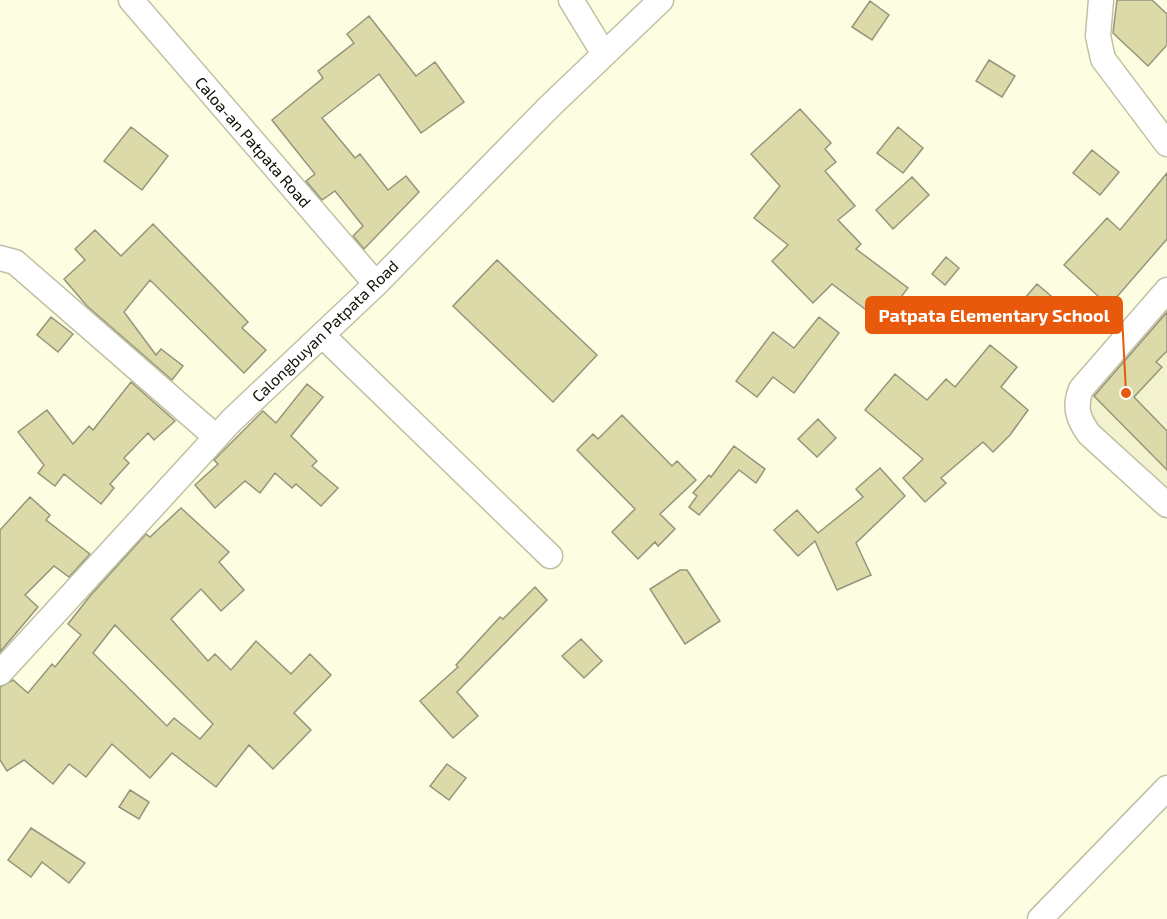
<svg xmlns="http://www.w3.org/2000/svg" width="1167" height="919" font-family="'Exo 2',sans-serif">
	<rect width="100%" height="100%" fill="#fdfde1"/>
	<path fill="#f3f2cf" d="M 1167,297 L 1167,489 L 1094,421 L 1084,399 Z"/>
	<path fill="#dcdaa8" stroke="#95957b" stroke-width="1.5" fill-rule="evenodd" d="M 1117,0 L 1152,0 L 1167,14 L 1167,45 L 1148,66 L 1113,33 Z
		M 870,1 L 889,15 L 872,40 L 852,27 Z
		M 369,16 L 416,76 L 435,62 L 464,102 L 421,133 L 379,74 L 322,118 L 355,158 L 360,154 L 388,190 L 406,176 L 419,192 L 364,249 L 353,236 L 363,226 L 335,191 L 322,200 L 306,181 L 315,174 L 272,120 L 323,78 L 318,71 L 354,43 L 347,34 Z
		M 989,60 L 1015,76 L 1002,97 L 976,81 Z
		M 800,109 L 831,143 L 825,149 L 836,162 L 825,171 L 855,206 L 838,220 L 861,244 L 856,249 L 908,288 L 882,322 L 832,284 L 813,303 L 772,261 L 788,245 L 754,218 L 780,186 L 751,154 Z
		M 131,127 L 168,156 L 142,190 L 104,161 Z
		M 898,127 L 923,148 L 903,173 L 877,153 Z
		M 1092,150 L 1119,172 L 1100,195 L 1073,173 Z
		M 1167,173 L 1167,239 L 1109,306 L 1064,265 L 1107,218 L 1120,230 Z
		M 912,177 L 929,195 L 893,229 L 876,210 Z
		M 153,224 L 248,322 L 242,328 L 266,350 L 244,373 L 150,280 L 124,312 L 156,355 L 161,349 L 183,366 L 172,380 L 87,306 L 64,279 L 85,260 L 75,249 L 95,230 L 121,256 Z
		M 946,257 L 959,268 L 945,285 L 932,274 Z
		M 497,260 L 597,355 L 553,402 L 453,306 Z
		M 1037,284 L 1057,301 L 1032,330 L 1012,313 Z
		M 1167,312 L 1167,351 L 1156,362 L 1162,367 L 1134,397 L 1167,431 L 1167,470 L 1094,396 Z
		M 51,317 L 73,334 L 58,352 L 37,335 Z
		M 819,317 L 839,333 L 794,393 L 773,377 L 757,397 L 736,381 L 773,332 L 794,348 Z
		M 990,345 L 1017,367 L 1001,387 L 1028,410 L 1010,435 L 993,452 L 983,442 L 941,478 L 946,483 L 925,502 L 903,478 L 923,459 L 865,410 L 895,374 L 927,400 L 946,379 L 955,387 Z
		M 131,382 L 175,421 L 154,440 L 148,433 L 124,458 L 129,463 L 110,484 L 114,488 L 101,504 L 64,474 L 55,486 L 38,473 L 44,465 L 18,432 L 47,410 L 73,444 L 89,426 L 93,430 Z
		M 307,384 L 323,397 L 291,436 L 317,461 L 312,466 L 338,488 L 321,506 L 296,484 L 292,488 L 275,473 L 260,493 L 245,481 L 215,508 L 195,485 L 218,464 L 214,460 L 263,411 L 276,423 Z
		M 622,415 L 672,466 L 677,461 L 696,480 L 660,514 L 675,529 L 658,546 L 655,542 L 638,559 L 612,532 L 635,509 L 577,450 L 593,434 L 598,439 Z
		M 818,419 L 836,438 L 817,457 L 798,439 Z
		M 734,446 L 765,469 L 756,483 L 739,470 L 699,515 L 689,507 L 697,496 L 693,493 L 709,475 L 711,477 Z
		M 880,468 L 905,496 L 856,543 L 871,575 L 837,590 L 815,541 L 798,556 L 774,530 L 797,510 L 818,533 L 863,497 L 856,489 Z
		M 30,497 L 50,515 L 46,520 L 90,554 L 69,577 L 54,566 L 25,595 L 38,607 L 0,652 L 0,530 Z
		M 181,508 L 229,552 L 219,562 L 244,590 L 221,611 L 201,589 L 171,619 L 208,661 L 215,654 L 231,670 L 256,641 L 291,674 L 310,654 L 331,675 L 294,713 L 311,730 L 273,769 L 249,745 L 216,787 L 172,753 L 150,778 L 112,744 L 86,777 L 69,764 L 53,784 L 24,760 L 7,771 L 0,760 L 0,687 L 13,680 L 28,693 L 52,664 L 55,667 L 81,635 L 68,624 L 90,596 L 146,534 L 150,537 ZM 115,625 L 213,724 L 200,739 L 174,718 L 167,726 L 93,653 Z
		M 680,570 L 687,570 L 720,621 L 685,644 L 650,589 Z
		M 535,587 L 547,600 L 457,692 L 478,716 L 453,738 L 420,701 L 458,667 L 456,665 L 500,617 L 503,619 Z
		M 581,639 L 602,661 L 584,678 L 562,656 Z
		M 447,764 L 466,778 L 449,800 L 430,786 Z
		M 130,790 L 149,802 L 139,819 L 119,807 Z
		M 31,828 L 85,863 L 69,883 L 42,862 L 31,877 L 8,860 Z"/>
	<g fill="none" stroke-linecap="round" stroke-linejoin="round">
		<g stroke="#c0c0a5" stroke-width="27">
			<path id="minor" d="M 131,0 L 376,284
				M 571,0 L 604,54
				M 1101,0 L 1098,36 L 1103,59 L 1167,144
				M 0,258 L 15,262 L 216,437
				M 1167,290 L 1081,389 C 1074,407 1078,419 1089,434 L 1167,505
				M 322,335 L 550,556
				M 0,673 L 231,421 L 376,284 L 549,107 L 661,0
				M 1040,919 L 1167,788"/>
		</g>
		<use href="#minor" stroke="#fff" stroke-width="24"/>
	</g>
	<g text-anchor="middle" stroke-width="4.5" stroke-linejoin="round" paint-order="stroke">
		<g font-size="16" fill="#101007" stroke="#fff">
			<text transform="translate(253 142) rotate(49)" y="6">Caloa-an Patpata Road</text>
			<text transform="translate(325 331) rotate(-44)" y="6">Calongbuyan Patpata Road</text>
		</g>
	</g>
	<path fill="none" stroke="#e8590c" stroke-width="2" d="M1126 393L1122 315"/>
	<circle fill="#e8590c" stroke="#fff" stroke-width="2" cx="1126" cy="393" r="6"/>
	<rect fill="#e8590c" stroke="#e8590c" stroke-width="2" x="866" y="297" width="256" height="36" rx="6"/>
	<g font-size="18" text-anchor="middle" font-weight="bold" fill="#fff">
		<text x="994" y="322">Patpata Elementary School</text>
	</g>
</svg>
